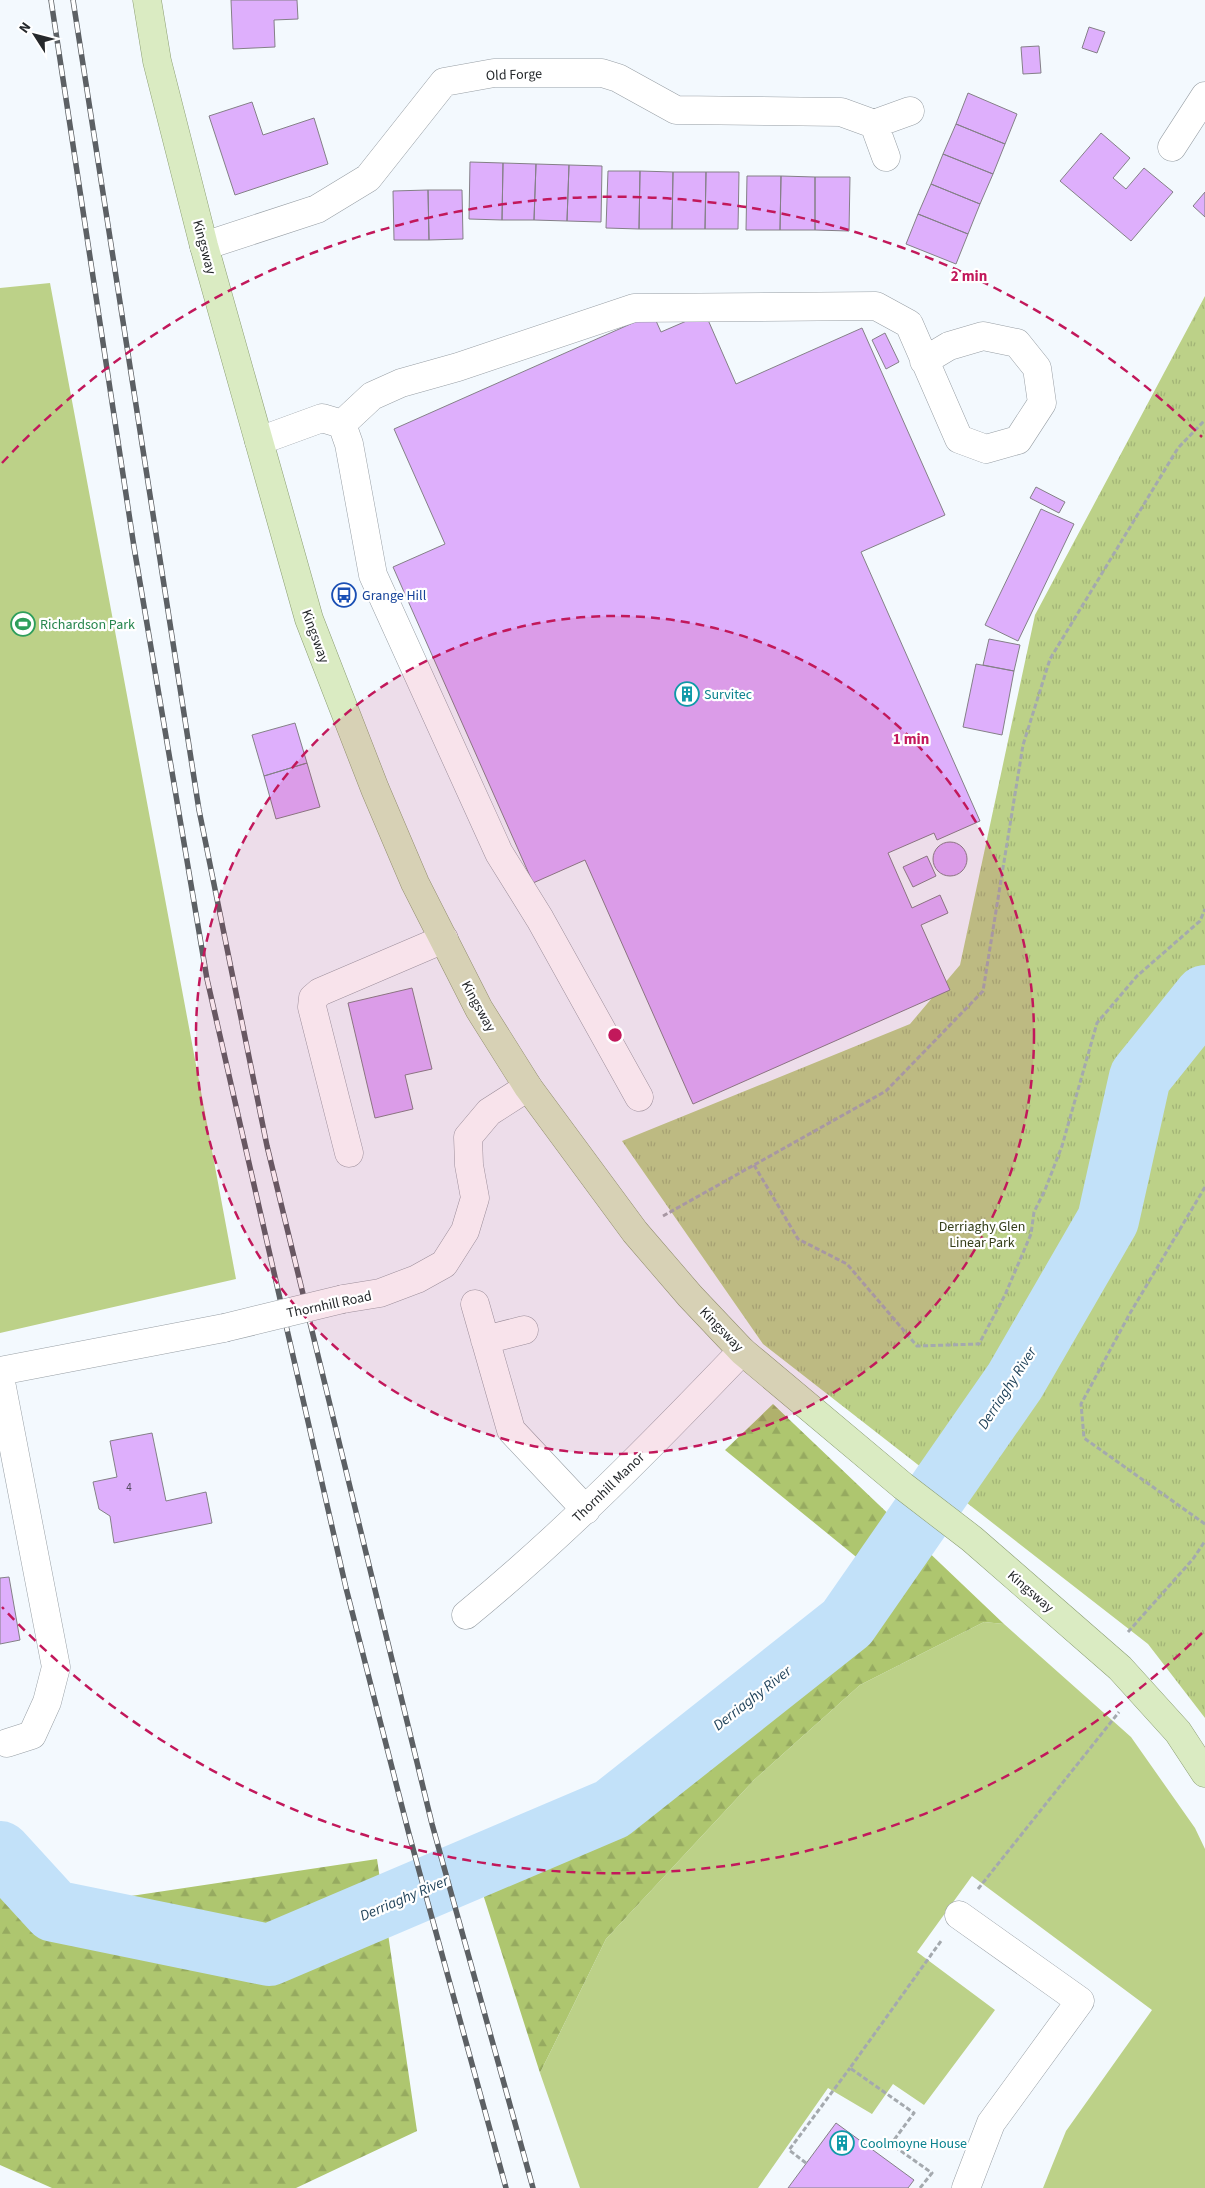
<svg xmlns="http://www.w3.org/2000/svg" width="1205" height="2188" font-family="'Source Sans 3',sans-serif">
	<defs>
		<pattern id="forest-firs" width="22" height="20" patternUnits="userSpaceOnUse" patternTransform="scale(1.25)"><rect width="22" height="20" fill="#aec66f"/><path d="M5 1l3.5 6h-7zM16 11l3.5 6h-7z" fill="#96aa60"/></pattern>
		<pattern id="park-tufts" width="24" height="20" patternUnits="userSpaceOnUse" patternTransform="scale(1.25)"><rect width="24" height="20" fill="#bcd188"/><path d="M3 7l-1-3M5 7V3M7 7l1-3M15 17l-1-3M17 17v-4M19 17l1-3" fill="none" stroke="#a1b376"/></pattern>
	</defs>
	<rect width="100%" height="100%" fill="#f3f9fe"/>
	<path fill="#bcd188" d="M 50,283 L 236,1279 L 0,1333 L 0,288 Z
		M 984,1622 L 1004,1624 L 1131,1737 L 1195,1828 L 1205,1849 L 1205,2188 L 1043,2188 L 1066,2131 L 1152,2010 L 972,1876 L 917,1952 L 995,2010 L 924,2105 L 893,2084 L 872,2114 L 828,2088 L 758,2188 L 580,2188 L 540,2073 L 606,1939 L 754,1780 L 860,1685 Z"/>
	<path fill="url(#forest-firs)" d="M 773,1404 L 1004,1624 L 984,1622 L 860,1685 L 754,1780 L 606,1939 L 540,2073 L 466,1841 L 639,1767 L 793,1657 L 871,1569 L 725,1450 Z
		M 0,1835 L 52,1896 L 111,1899 L 377,1859 L 417,2131 L 296,2188 L 52,2188 L 0,2165 Z"/>
	<path fill="url(#park-tufts)" d="M 1205,296 L 1205,1718 L 1148,1644 L 763,1344 L 622,1141 L 910,1024 L 960,965 L 1035,615 Z"/>
	<g fill="none" stroke-linecap="round" stroke-linejoin="round">
		<path stroke="#c2e1f9" stroke-width="62" d="M 0,1852 L 54,1911 L 269,1955 L 612,1809 L 847,1623 L 1015,1381 L 1108,1220 L 1140,1077 L 1205,996"/>
	</g>
	<path fill="#deaffc" stroke="#848087" d="M 231,0 L 297,0 L 298,19 L 274,20 L 275,47 L 233,49 Z
		M 1089,27 L 1105,32 L 1097,53 L 1082,48 Z
		M 1039,46 L 1041,73 L 1023,74 L 1021,47 Z
		M 968,93 L 1017,114 L 1005,144 L 956,124 Z
		M 252,102 L 263,135 L 314,118 L 328,164 L 235,195 L 209,116 Z
		M 956,124 L 1005,144 L 993,174 L 943,154 Z
		M 1101,133 L 1130,158 L 1113,178 L 1126,189 L 1144,168 L 1173,192 L 1131,241 L 1060,181 Z
		M 943,154 L 993,174 L 980,204 L 931,184 Z
		M 470,162 L 503,163 L 502,220 L 469,219 Z
		M 503,163 L 536,164 L 534,220 L 502,220 Z
		M 536,164 L 569,165 L 567,221 L 534,220 Z
		M 569,165 L 602,166 L 601,222 L 567,221 Z
		M 608,171 L 640,171 L 639,229 L 606,228 Z
		M 640,171 L 673,172 L 672,229 L 639,229 Z
		M 673,172 L 706,172 L 705,229 L 672,229 Z
		M 706,172 L 739,172 L 738,229 L 705,229 Z
		M 747,176 L 781,176 L 780,230 L 746,230 Z
		M 781,176 L 815,177 L 815,230 L 780,230 Z
		M 815,177 L 850,177 L 849,231 L 815,230 Z
		M 931,184 L 980,204 L 968,234 L 918,214 Z
		M 428,190 L 429,240 L 394,240 L 393,191 Z
		M 428,190 L 462,190 L 463,239 L 429,240 Z
		M 1205,192 L 1205,217 L 1193,206 Z
		M 918,214 L 968,234 L 956,264 L 906,244 Z
		M 705,313 L 736,384 L 862,328 L 945,515 L 861,552 L 980,821 L 937,840 L 934,833 L 888,853 L 912,908 L 940,895 L 948,913 L 921,925 L 950,990 L 693,1104 L 585,860 L 533,883 L 393,567 L 445,544 L 394,429 L 653,314 L 661,332 Z
		M 885,333 L 899,362 L 886,369 L 872,340 Z
		M 1036,487 L 1065,502 L 1059,513 L 1030,498 Z
		M 1041,509 L 1074,524 L 1018,641 L 985,625 Z
		M 989,639 L 1020,645 L 1014,671 L 983,665 Z
		M 976,664 L 1014,671 L 1002,735 L 963,727 Z
		M 295,723 L 307,763 L 264,776 L 252,735 Z
		M 307,763 L 320,807 L 276,819 L 264,776 Z
		M933 859a17 17 0 1 1 34 0a17 17 0 1 1-34 0Z
		M 927,856 L 936,876 L 913,887 L 903,867 Z
		M 412,988 L 432,1069 L 405,1075 L 413,1109 L 375,1118 L 348,1003 Z
		M 152,1433 L 166,1501 L 206,1492 L 212,1523 L 114,1543 L 110,1516 L 99,1509 L 93,1482 L 117,1477 L 110,1441 Z
		M 9,1577 L 20,1640 L 0,1644 L 0,1578 Z
		M 836,2123 L 914,2180 L 908,2188 L 788,2188 Z"/>
	<g fill="none" stroke-linecap="round" stroke-linejoin="round">
		<g stroke="#989fa5" stroke-width="29">
			<path id="minor" d="M 874,124 L 910,111
				M 1172,147 L 1205,96
				M 204,246 L 317,209 L 368,178 L 444,82 L 494,73 L 602,73 L 618,78 L 676,110 L 841,112 L 874,124 L 886,157
				M 342,424 L 372,396 L 401,383 L 458,367 L 634,308 L 876,306 L 909,324 L 959,439 L 986,449 L 1018,440 L 1042,403 L 1037,368 L 1017,343 L 983,336 L 949,346 L 924,361
				M 259,441 L 322,418 L 342,424 L 349,444 L 373,575 L 499,853 L 540,919 L 639,1097
				M 349,1153 L 312,1007 L 313,998 L 320,992 L 444,939
				M 343,1299 L 380,1293 L 417,1279 L 444,1264 L 465,1231 L 475,1198 L 469,1165 L 468,1137 L 489,1112 L 528,1087
				M 475,1304 L 511,1430 L 586,1510
				M 485,1340 L 524,1330
				M 0,1371 L 224,1328
				M 0,1377 L 56,1667 L 47,1702 L 32,1735 L 7,1743
				M 466,1615 C 565,1534 654,1443 742,1351
				M 959,1915 L 1080,2001 L 991,2123 L 966,2188"/>
		</g>
		<g stroke="#8b9e73" stroke-width="29">
			<path id="major" d="M 147,0 L 157,61 L 204,246 L 309,619 L 375,789 L 415,883 L 479,1009 L 528,1087 L 635,1232 L 690,1296 L 742,1351 L 903,1486 L 972,1539 L 1120,1668 L 1178,1732 L 1205,1773"/>
		</g>
		<path stroke="#a4a9ae" stroke-width="3" stroke-dasharray="5 2.5" stroke-linecap="butt" d="M 754,1165 L 798,1239 L 847,1264 L 917,1346 L 979,1344 L 1005,1295 L 1031,1234 L 1034,1212 L 1045,1190 L 1062,1146 L 1097,1023 L 1137,976 L 1200,921 L 1205,909
			M 1205,1187 L 1129,1315 L 1081,1404 L 1084,1438 L 1205,1524
			M 663,1216 L 886,1091 L 983,991 L 1023,745 L 1050,659 L 1178,448 L 1205,420
			M 1128,1632 L 1193,1559 L 1205,1541
			M 978,1889 L 1119,1712
			M 806,2163 L 789,2150 L 850,2068
			M 920,2188 L 932,2173 L 891,2144 L 914,2113 L 850,2068 L 941,1941"/>
		<use href="#minor" stroke="#fff" stroke-width="28"/>
		<use href="#major" stroke="#daebc2" stroke-width="28"/>
		<g stroke="#5c6064" stroke-width="5.5">
			<path id="rail" d="M 51,0 L 134,547 L 207,979 L 346,1588 L 409,1834 L 506,2188
				M 73,0 L 199,810 L 267,1146 L 432,1824 L 533,2188"/>
		</g>
		<use href="#rail" stroke="#fff" stroke-width="4" stroke-dasharray="11" stroke-linecap="butt"/>
		<g stroke="#989fa5" stroke-width="29" stroke-linecap="butt">
			<path id="minor-bridge" d="M 224,1328 L 343,1299"/>
		</g>
		<use href="#minor-bridge" stroke="#fff" stroke-width="28"/>
	</g>
	<circle cx="615" cy="1035" r="419" fill="#c2185b" fill-opacity=".12"/>
	<g fill="none" stroke="#c2185b" stroke-width="2.5" stroke-dasharray="9 6">
		<circle cx="615" cy="1035" r="419"/>
		<path d="M1202 1633A838 838 0 0 1 2 1607M2 463A838 838 0 0 1 1202 437"/>
	</g>
	<defs>
		<g id="bus-ring" transform="scale(1.25)"><circle r="9.5" fill="#fff" stroke="#1a4fb4" stroke-width="1.5"/><path d="M-5-6H5V4H4V6H2V4H-2V6H-4V4H-5ZM-3.5-4V0h7V-4ZM-3.5 1.2v1.5H-2V1.2ZM2 1.2v1.5H3.5V1.2Z" fill="#1a4fb4"/></g>
		<g id="stadium-ring" transform="scale(1.25)"><circle r="9.5" fill="#fff" stroke="#2e9e5b" stroke-width="1.5"/><path d="M0-5a6.5 5 0 1 0 0 10a6.5 5 0 1 0 0-10ZM-3.5-1.8h7v3.6h-7Z" fill="#2e9e5b"/></g>
		<g id="building-ring" transform="scale(1.25)"><circle r="9.5" fill="#fff" stroke="#0f9aa8" stroke-width="1.5"/><path d="M-4-6H4V6H1V3H-1V6H-4ZM-2.5-4.3h1.7v1.8h-1.7ZM.8-4.3h1.7v1.8H.8ZM-2.5-1h1.7V.8h-1.7ZM.8-1h1.7V.8H.8Z" fill="#0f9aa8"/></g>
	</defs>
	<g fill-rule="evenodd">
		<use href="#bus-ring" x="344" y="595"/>
		<use href="#stadium-ring" x="23" y="624"/>
		<use href="#building-ring" x="687" y="694"/>
		<use href="#building-ring" x="842" y="2143"/>
	</g>
	<g text-anchor="middle" stroke-width="4.5" stroke-linejoin="round" paint-order="stroke">
		<g font-size="11" fill="#544a60">
			<text x="129" y="1491">4</text>
		</g>
		<g font-size="14" fill="#26292c" stroke="#fff">
			<text transform="translate(514 74) rotate(-2)" y="5">Old Forge</text>
			<text transform="translate(205 247) rotate(75)" y="5">Kingsway</text>
			<text transform="translate(316 636) rotate(70)" y="5">Kingsway</text>
			<text transform="translate(479 1006) rotate(61)" y="5">Kingsway</text>
			<text transform="translate(329 1304) rotate(-12)" y="5">Thornhill Road</text>
			<text transform="translate(722 1329) rotate(46)" y="5">Kingsway</text>
			<text transform="translate(608 1487) rotate(-44)" y="5">Thornhill Manor</text>
			<text transform="translate(1031 1591) rotate(41)" y="5">Kingsway</text>
		</g>
		<g font-size="14" fill="#164399" stroke="#fff" text-anchor="start">
			<text x="362" y="600">Grange Hill</text>
		</g>
		<g font-size="14" fill="#27864d" stroke="#fff" text-anchor="start">
			<text x="40" y="629">Richardson Park</text>
		</g>
		<g font-size="14" fill="#0d838f" stroke="#fff" text-anchor="start">
			<text x="704" y="699">Survitec</text>
			<text x="860" y="2148">Coolmoyne House</text>
		</g>
		<g font-size="14" fill="#343e19" stroke="#fff">
			<text x="982" y="1231">Derriaghy Glen<tspan x="982" dy="16">Linear Park</tspan></text>
		</g>
		<g font-size="15" font-style="italic" fill="#1c3f57" stroke="#fff">
			<text transform="translate(1007 1388) rotate(-57)" y="5">Derriaghy River</text>
			<text transform="translate(752 1698) rotate(-38)" y="5">Derriaghy River</text>
			<text transform="translate(404 1898) rotate(-23)" y="5">Derriaghy River</text>
		</g>
	</g>
	<circle cx="615" cy="1035" r="8" fill="#c2185b" stroke="#fff" stroke-width="2.5"/>
	<g font-size="15" text-anchor="middle" font-weight="bold" fill="#c2185b" stroke="#fff" stroke-width="4.5" stroke-linejoin="round" paint-order="stroke">
		<text x="969" y="281">2 min</text>
		<text x="911" y="744">1 min</text>
	</g>
	<g transform="translate(35 35) rotate(306)" stroke="#ffffff" stroke-width="4" paint-order="stroke">
	<path d="M0-4L9 19L0 12L-9 19Z" fill="#26292c"/>
	<text y="-8" font-size="14" font-weight="bold" text-anchor="middle" fill="#26292c">N</text>
	</g>
</svg>
